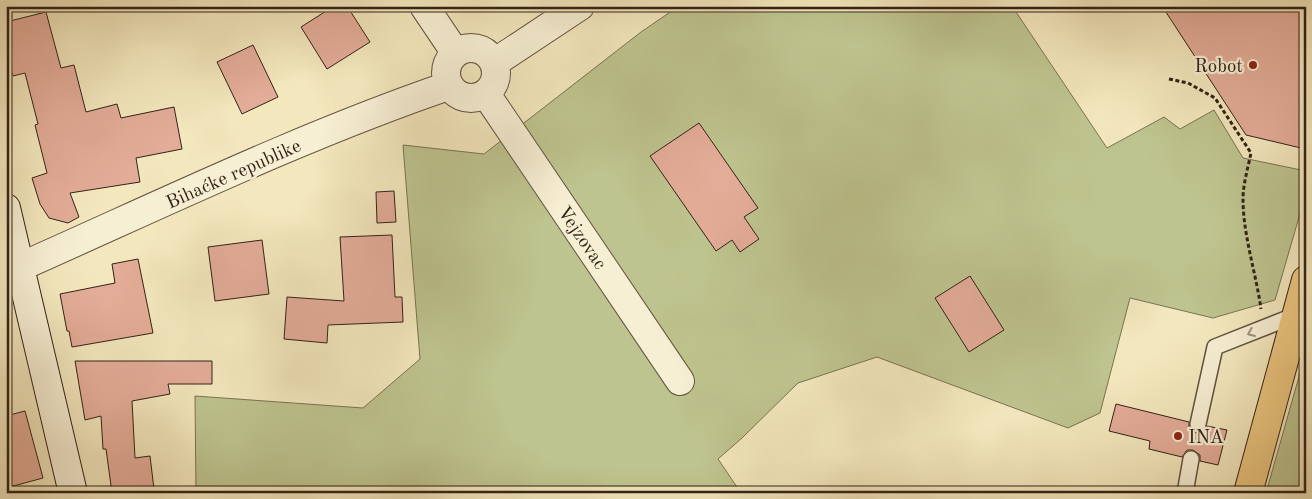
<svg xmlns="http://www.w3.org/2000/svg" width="1312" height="499" font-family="'Old Standard TT',serif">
	<rect width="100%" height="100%" fill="#f3e7bd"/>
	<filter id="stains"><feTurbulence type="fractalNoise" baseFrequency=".004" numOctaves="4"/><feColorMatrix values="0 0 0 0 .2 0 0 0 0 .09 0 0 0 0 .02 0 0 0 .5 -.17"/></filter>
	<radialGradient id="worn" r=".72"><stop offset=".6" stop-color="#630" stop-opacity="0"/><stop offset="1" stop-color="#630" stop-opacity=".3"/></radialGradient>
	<path fill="#bec48f" stroke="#787353" d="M 679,6 L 1012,6 L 1107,148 L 1164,117 L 1180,129 L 1214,110 L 1243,158 L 1306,171 L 1306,193 L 1275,300 L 1213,318 L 1130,298 L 1100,413 L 1068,428 L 877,357 L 798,383 L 742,438 L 718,459 L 741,493 L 196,493 L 195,396 L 363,408 L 420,359 L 403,145 L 484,154 L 641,32 Z
		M 1306,352 L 1306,493 L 1266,493 Z"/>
	<path fill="#e3ac98" stroke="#332217" d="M 334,6 L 347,6 L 370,42 L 327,69 L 301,27 Z
		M 1162,6 L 1306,6 L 1306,123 L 1301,148 L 1246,135 Z
		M 46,12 L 61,68 L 74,65 L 86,112 L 117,104 L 121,118 L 174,107 L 182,149 L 136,158 L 140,182 L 70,193 L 79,217 L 68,223 L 49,218 L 40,204 L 32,178 L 47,173 L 35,125 L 38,124 L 25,73 L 13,76 L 6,51 L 6,22 Z
		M 253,45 L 278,97 L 242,114 L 217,62 Z
		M 699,123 L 758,208 L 744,217 L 759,239 L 740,252 L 732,240 L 716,251 L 650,156 Z
		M 394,191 L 396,222 L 377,223 L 376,192 Z
		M 392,235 L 395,297 L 402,297 L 403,322 L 328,325 L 327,343 L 284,339 L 287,297 L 344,301 L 340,237 Z
		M 262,240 L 269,294 L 215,301 L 208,247 Z
		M 138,259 L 153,333 L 72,347 L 69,331 L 67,331 L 60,294 L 115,283 L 112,264 Z
		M 970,276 L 1004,330 L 969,352 L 935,298 Z
		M 75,361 L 212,361 L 212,384 L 168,384 L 170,394 L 132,401 L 135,458 L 150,456 L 154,489 L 127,493 L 112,493 L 106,449 L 103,449 L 101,416 L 85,420 Z
		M 1116,404 L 1189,422 L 1189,427 L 1196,433 L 1201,433 L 1207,426 L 1227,430 L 1218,465 L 1200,461 L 1200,455 L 1193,450 L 1187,450 L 1182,457 L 1149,449 L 1150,441 L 1109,431 Z
		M 25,411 L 43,478 L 6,488 L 6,416 Z"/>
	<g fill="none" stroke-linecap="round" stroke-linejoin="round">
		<g stroke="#635340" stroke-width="18">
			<path id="lane" d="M 1198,424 L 1215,347 L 1296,315
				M 1185,493 L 1191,459"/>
		</g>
		<g stroke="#635340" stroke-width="30">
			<path id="street" d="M 424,6 L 455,52
				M446 73a25 25 0 1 1 50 0a25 25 0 1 1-50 0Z
				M 494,63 L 580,6
				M 486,94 L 680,381
				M 20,267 C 162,204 302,136 448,86"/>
		</g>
		<g stroke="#332217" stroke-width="30">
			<path id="secondary" d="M 6,208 L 73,493"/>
		</g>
		<g stroke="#332217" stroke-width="30">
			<path id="primary" d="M 1248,493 L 1306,280"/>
		</g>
		<path stroke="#332217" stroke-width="3" stroke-dasharray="4 2.5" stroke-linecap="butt" d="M 1169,79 L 1188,83 L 1215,98 L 1251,153 C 1248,168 1243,184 1243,199 C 1243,235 1256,273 1261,309"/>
		<use href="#lane" stroke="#f7efd4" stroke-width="15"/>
		<use href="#street" stroke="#f7efd4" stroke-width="28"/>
		<use href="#secondary" stroke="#f7efd4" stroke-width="28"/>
		<use href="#primary" stroke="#eac47e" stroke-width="28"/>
	</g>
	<defs><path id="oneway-chevron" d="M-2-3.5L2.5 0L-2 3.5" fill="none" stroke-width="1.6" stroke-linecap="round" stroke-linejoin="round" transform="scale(1.25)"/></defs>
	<use stroke="#9f937f" href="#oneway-chevron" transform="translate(1251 333) rotate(157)"/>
	<g fill="#8f2418" stroke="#f7efd4" stroke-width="2">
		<circle cx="1253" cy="65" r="5"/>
		<circle cx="1178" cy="436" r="5"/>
	</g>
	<g text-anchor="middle" stroke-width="4.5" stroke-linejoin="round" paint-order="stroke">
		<g font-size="19" fill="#332217" stroke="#f7efd4" text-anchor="end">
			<text x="1243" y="72">Robot</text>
			<text x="1188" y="443" text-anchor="start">INA</text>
		</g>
		<g font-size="19" fill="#332217" stroke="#f7efd4">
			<text transform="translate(233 173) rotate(-24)" y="7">Bihaćke republike</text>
			<text transform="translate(583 237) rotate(56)" y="7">Vejzovac</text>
		</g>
	</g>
	<rect width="1312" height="499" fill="none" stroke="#f3e7bd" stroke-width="25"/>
	<rect x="8" y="8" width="1297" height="484" fill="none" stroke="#332217" stroke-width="2.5"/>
	<rect x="12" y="12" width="1287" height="474" fill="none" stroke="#332217"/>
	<rect width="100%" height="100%" filter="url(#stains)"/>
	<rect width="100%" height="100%" fill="url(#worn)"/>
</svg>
